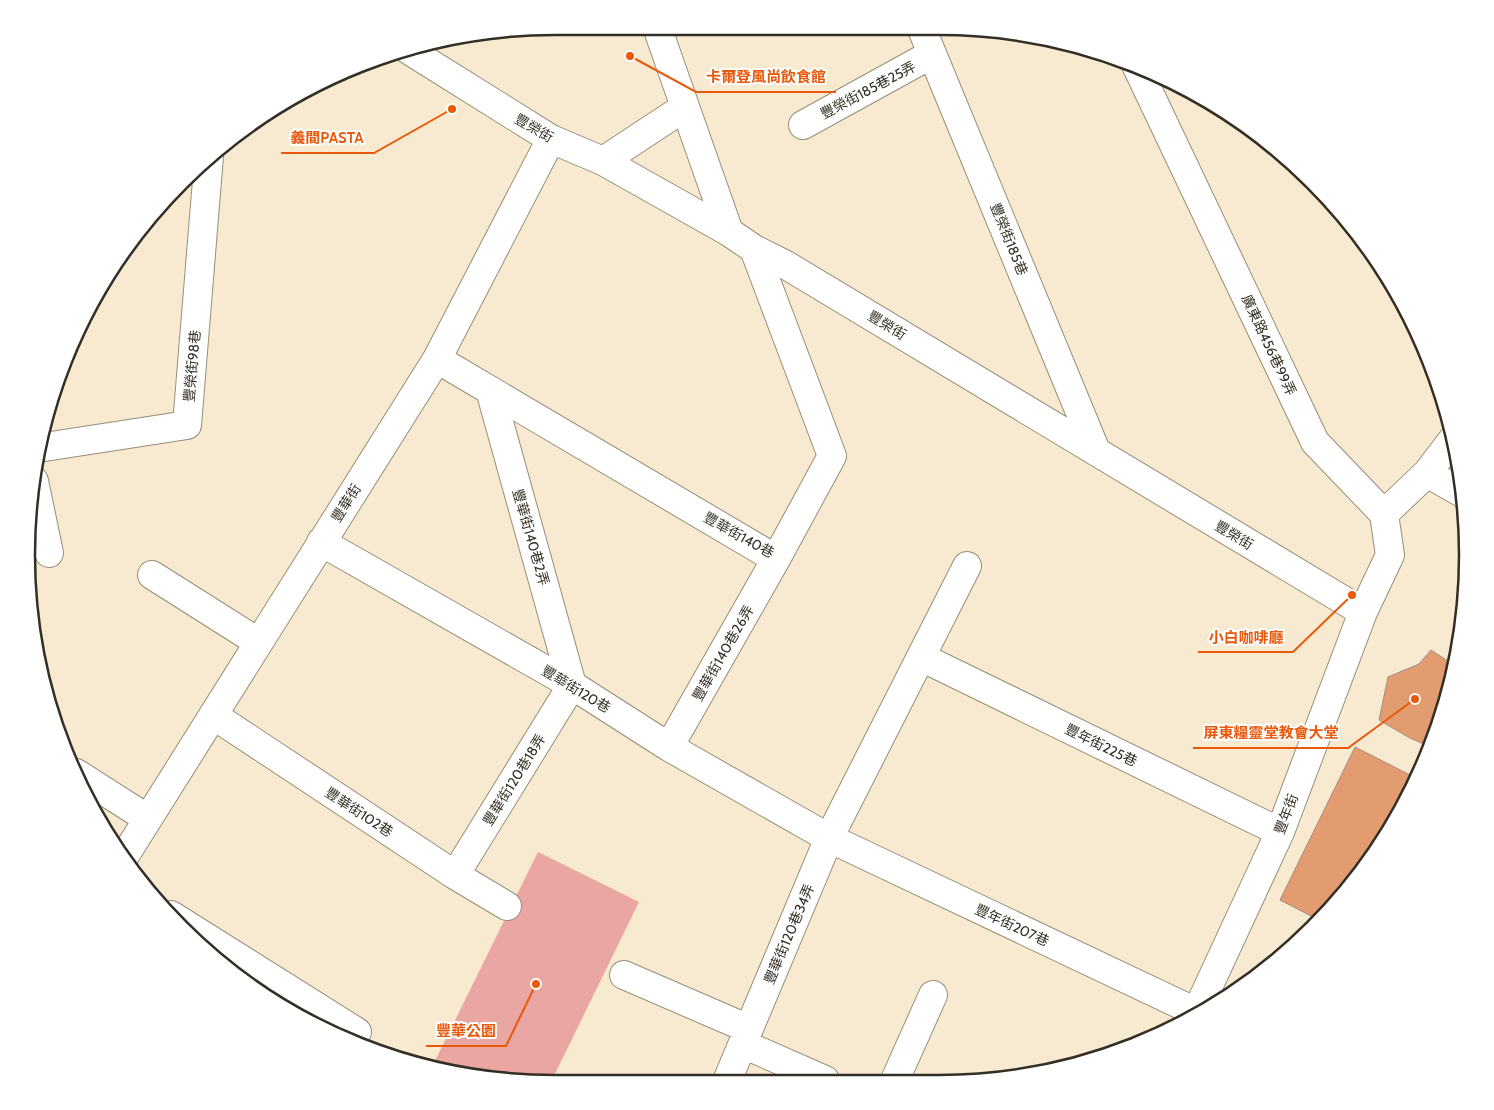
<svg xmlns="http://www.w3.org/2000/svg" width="1494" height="1110" font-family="Cabin,'Noto Sans TC',sans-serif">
	<rect width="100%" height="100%" fill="#f7ead1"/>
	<path fill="#eaa6a2" d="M 538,852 L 639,902 L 551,1082 L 520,1083 L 433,1065 Z"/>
	<path fill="#e39c70" stroke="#a58d7f" d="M 1431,650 L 1454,665 L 1440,725 L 1430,747 L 1408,737 L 1379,720 L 1388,677 L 1419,664 Z
		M 1355,747 L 1416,778 L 1397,820 L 1336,904 L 1319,920 L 1280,900 Z"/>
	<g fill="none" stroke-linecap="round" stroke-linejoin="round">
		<g stroke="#998d77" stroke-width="30">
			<path id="minor" d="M 657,27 L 729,232
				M 921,27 L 1096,451
				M 407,49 L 551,139 L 603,161 L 729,232 L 754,249 L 786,265 L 1363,612
				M 1136,65 L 1315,442 L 1384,514 L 1390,555 L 1363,612 L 1280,832 L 1197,1011
				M 803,125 L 932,54
				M 603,161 L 685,107
				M 437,359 L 776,559
				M 38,448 L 187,425 L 209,156
				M 1427,473 L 1462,493
				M 34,481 L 49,553
				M 1384,514 L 1427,473 L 1453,439
				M 321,542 L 572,685 L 669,747 L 829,838 L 1196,1012
				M 152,575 L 258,642
				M 921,657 L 1280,832
				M 213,715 L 455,875 L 507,906
				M 669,747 L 776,559 L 832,456 L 754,249
				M 76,773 L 148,819
				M 124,857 L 437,359 L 551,139
				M 455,875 L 572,685 L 490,390
				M 171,915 L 357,1032
				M 624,975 L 749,1029
				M 743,1044 L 825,1080
				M 895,1080 L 933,995
				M 727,1081 L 829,838 L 967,566"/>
		</g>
		<use href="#minor" stroke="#fff" stroke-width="28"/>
	</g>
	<g text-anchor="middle" stroke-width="4" stroke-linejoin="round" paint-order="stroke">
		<g font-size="14" fill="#342f25" stroke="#fff">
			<text transform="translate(868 90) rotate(-28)" y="5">豐榮街185巷25弄</text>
			<text transform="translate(534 128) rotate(30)" y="5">豐榮街</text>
			<text transform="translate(1009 239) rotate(68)" y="5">豐榮街185巷</text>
			<text transform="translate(887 325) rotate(31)" y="5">豐榮街</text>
			<text transform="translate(1269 345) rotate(65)" y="5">廣東路456巷99弄</text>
			<text transform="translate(192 366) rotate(-85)" y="5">豐榮街98巷</text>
			<text transform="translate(346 503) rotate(-58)" y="5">豐華街</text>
			<text transform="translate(739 535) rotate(29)" y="5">豐華街140巷</text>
			<text transform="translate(1234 535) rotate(31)" y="5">豐榮街</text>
			<text transform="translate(531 537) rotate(74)" y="5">豐華街140巷2弄</text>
			<text transform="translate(723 653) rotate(-60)" y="5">豐華街140巷26弄</text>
			<text transform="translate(576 689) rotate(31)" y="5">豐華街120巷</text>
			<text transform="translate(1101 745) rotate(26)" y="5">豐年街225巷</text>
			<text transform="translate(514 780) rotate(-58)" y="5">豐華街120巷18弄</text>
			<text transform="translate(359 812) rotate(33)" y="5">豐華街102巷</text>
			<text transform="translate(1286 814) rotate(-69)" y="5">豐年街</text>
			<text transform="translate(1012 925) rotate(25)" y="5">豐年街207巷</text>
			<text transform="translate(789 934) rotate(-67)" y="5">豐華街120巷34弄</text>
		</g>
	</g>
	<path d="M0 0H1494V1110H0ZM555 35H939A520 520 0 0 1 1459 555V555A520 520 0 0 1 939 1075H555A520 520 0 0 1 35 555V555A520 520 0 0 1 555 35Z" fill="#fff" fill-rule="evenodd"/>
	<path fill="none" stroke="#342f25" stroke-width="2.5" d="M555 35H939A520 520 0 0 1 1459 555V555A520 520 0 0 1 939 1075H555A520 520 0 0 1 35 555V555A520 520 0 0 1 555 35Z"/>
	<path fill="none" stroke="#e8590c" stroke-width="2" d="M630 56L696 92H836M452 109L374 153H281M1352 595L1293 652H1198M1415 699L1348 748H1193M536 984L506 1046H426"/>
	<g fill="#e8590c" stroke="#fff" stroke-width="2">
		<circle cx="630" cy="56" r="5"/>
		<circle cx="452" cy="109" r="5"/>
		<circle cx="1352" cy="595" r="5"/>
		<circle cx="1415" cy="699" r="5"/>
		<circle cx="536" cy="984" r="5"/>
	</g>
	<g font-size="15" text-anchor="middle" font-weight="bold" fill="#e8590c" stroke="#fff" stroke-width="4" stroke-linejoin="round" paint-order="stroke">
		<text x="766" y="82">卡爾登風尚飲食館</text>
		<text x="327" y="143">義間PASTA</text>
		<text x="1246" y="643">小白咖啡廳</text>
		<text x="1271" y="738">屏東糧靈堂教會大堂</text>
		<text x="466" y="1036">豐華公園</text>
	</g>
</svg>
